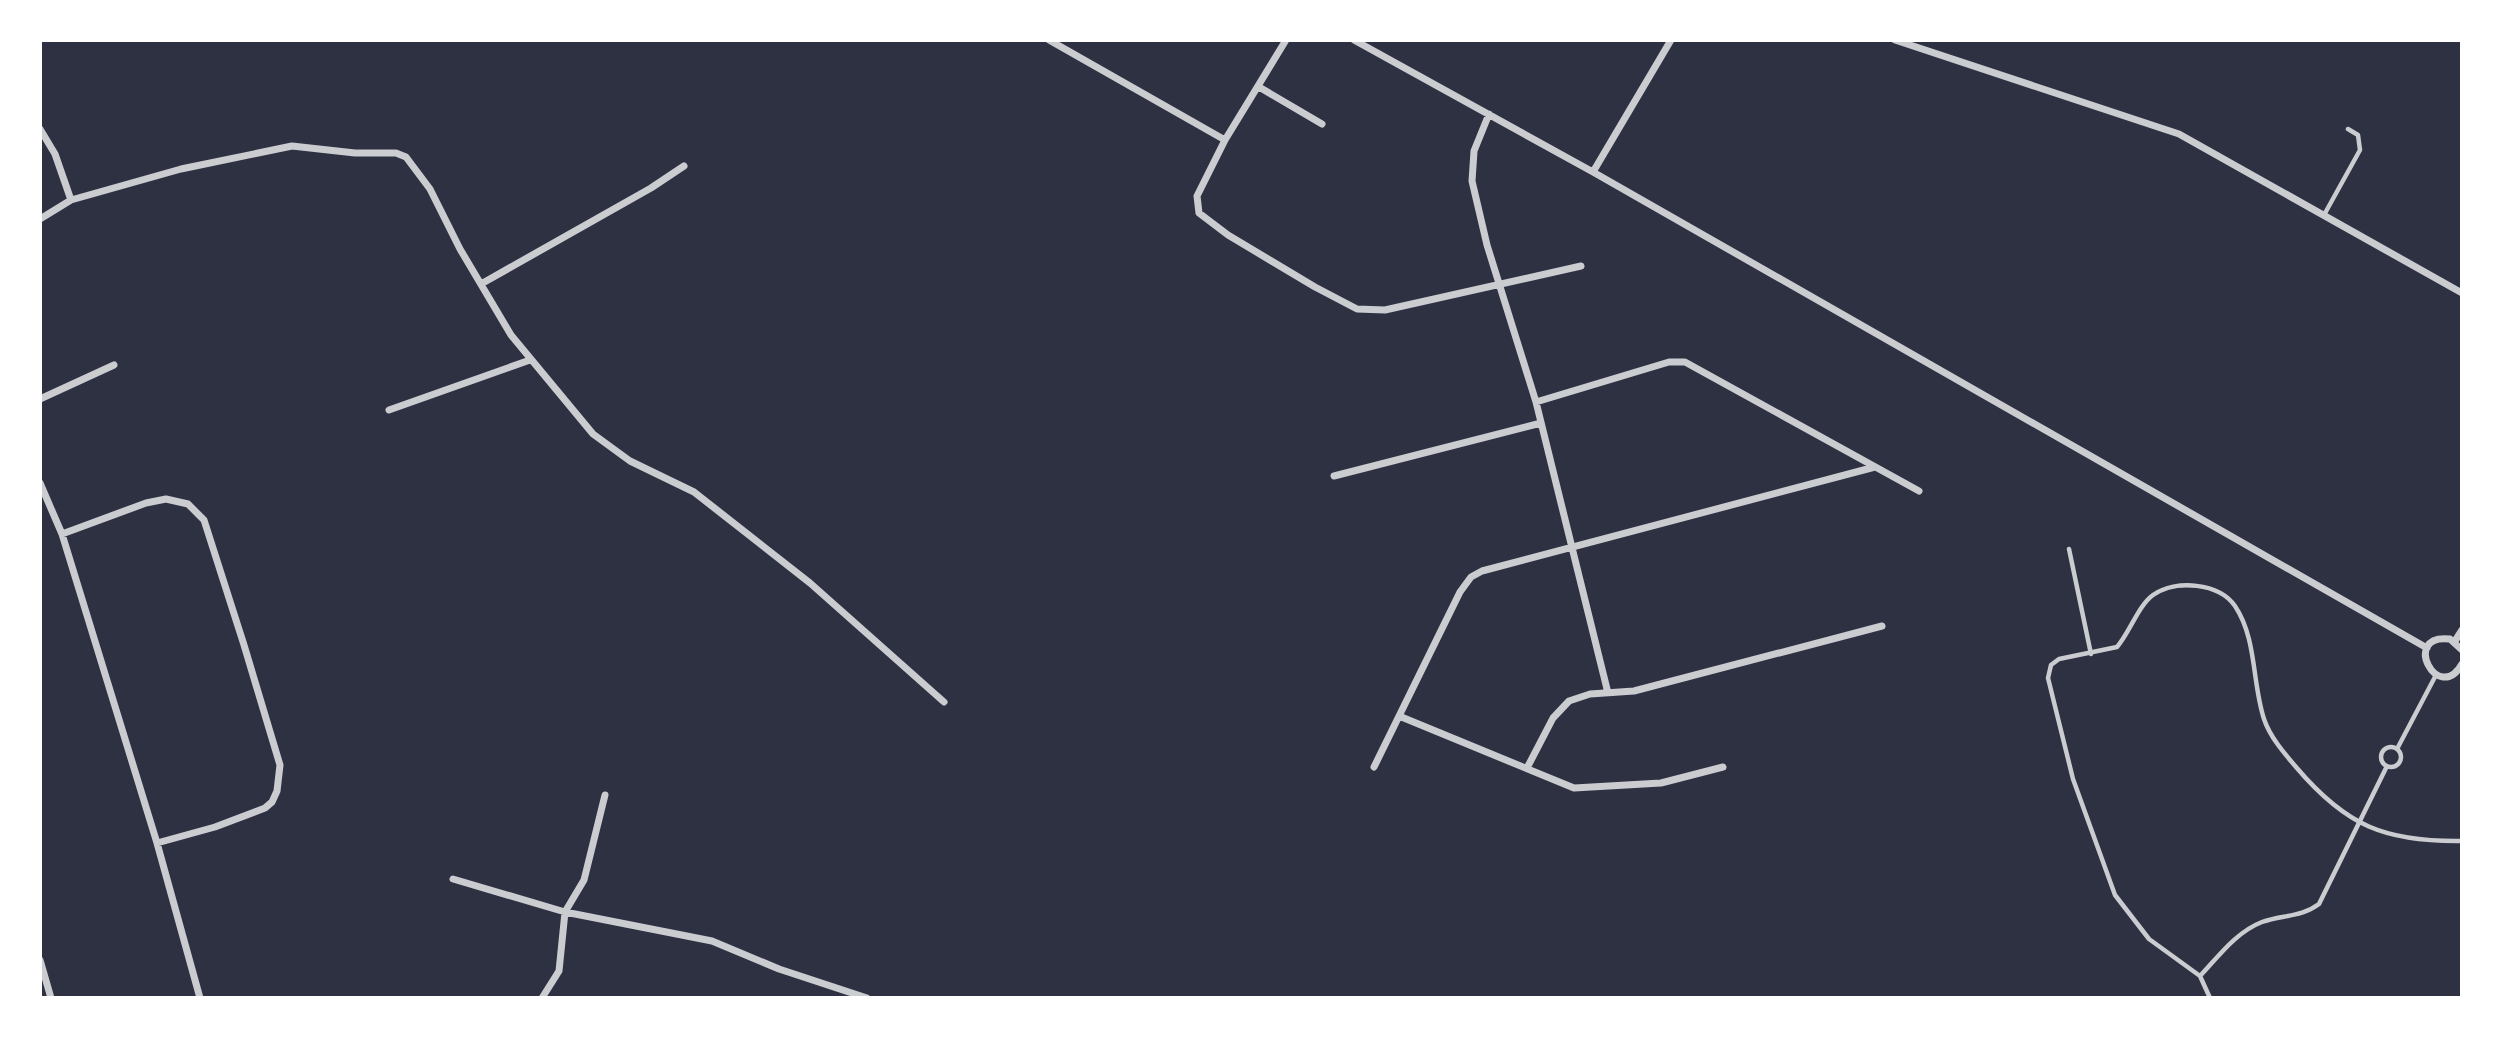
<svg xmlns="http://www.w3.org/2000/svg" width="2502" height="1038" font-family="Rubik,sans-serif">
	<rect width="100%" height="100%" fill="#2d3142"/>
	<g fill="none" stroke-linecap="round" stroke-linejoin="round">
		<path stroke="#caccd0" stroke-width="4.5" d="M 2324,215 L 2360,150 L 2358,135 L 2348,129
			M 2069,549 L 2091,654
			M2381 757a10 10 0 1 1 20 0a10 10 0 1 1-20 0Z
			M 2397,749 L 2436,675
			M 2200,976 C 2218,957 2236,932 2262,922 C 2282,915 2302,917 2319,904 L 2387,766
			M 2210,998 L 2200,976 L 2149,939 L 2115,895 L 2073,779 L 2048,678 L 2051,665 L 2059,659 L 2117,647 C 2130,632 2138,606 2153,595 C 2176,579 2219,583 2235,606 C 2257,639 2252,683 2264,719 C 2270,737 2284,753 2296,767 C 2346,826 2385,842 2462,841"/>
		<path stroke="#caccd0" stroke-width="7" d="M 1049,40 L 1225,140 L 1197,196 L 1199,213 L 1228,235 L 1315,287 L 1357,309 L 1385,310 L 1581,266
			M 1354,40 L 1593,172 L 2427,648
			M 1895,40 L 2179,134 L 2462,293
			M 1259,87 L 1322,124
			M 1489,114 L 1474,151 L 1472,181 L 1487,245 L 1536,402 L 1608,693
			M 40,129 L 55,154 L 71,200 L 40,219
			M 1225,140 L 1286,40
			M 1593,172 L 1671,40
			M 71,200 L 181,169 L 292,146 L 355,153 L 396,153 L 406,157 L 430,189 L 460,249 L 511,335 L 593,434 L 630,461 L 694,492 L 810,583 L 944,702
			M 481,284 L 651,188 L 684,166
			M 40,399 L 114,365
			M 1536,402 L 1669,362 L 1685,362 L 1919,491
			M 389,410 L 530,360
			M 1334,476 L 1541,423
			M 40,483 L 62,534 L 157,843 L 200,998
			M 62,534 L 146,503 L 166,499 L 188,504 L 204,520 L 244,645 L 280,765 L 277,791 L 272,802 L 265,808 L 215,827 L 157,843
			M 2455,641 L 2462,630
			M 2462,650 L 2450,639 C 2400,633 2438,706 2462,664
			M 1399,716 L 1574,788 L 1661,783 L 1723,767
			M 1374,767 L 1460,592 L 1471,577 L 1482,571 L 1875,467
			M 1527,768 L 1553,718 L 1569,701 L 1590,694 L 1634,691 L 1882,626
			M 453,879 L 565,912 L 712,941 L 779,969 L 867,998
			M 40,960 L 51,998
			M 542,998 L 559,971 L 565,912 L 584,880 L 605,795"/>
	</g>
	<rect width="2502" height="1038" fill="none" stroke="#ffffff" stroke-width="84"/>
</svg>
